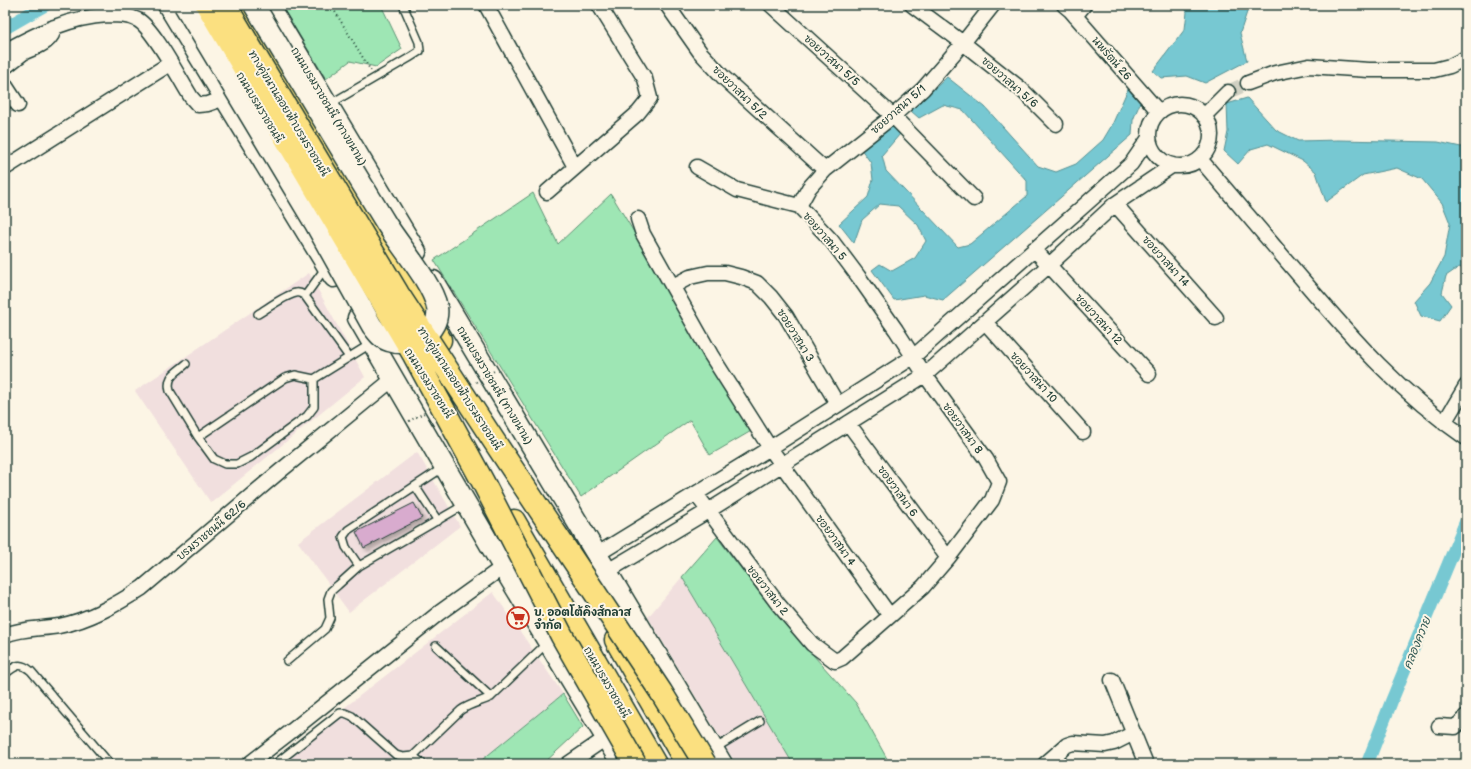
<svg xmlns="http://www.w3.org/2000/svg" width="1471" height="769" font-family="'Balsamiq Sans','Playpen Sans Thai',sans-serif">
	<defs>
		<filter id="shadow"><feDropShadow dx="3.5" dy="3.5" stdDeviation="2" flood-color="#0004"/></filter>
	</defs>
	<rect width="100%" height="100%" fill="#fcf5e5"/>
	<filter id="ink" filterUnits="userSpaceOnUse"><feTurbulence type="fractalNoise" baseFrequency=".025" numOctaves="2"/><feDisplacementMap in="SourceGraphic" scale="8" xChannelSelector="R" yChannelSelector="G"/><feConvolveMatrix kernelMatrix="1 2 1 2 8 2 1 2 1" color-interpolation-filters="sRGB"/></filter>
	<g filter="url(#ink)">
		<path fill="#f1dfde" d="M 309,273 L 365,377 L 211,503 L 135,391 Z
			M 417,452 L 460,526 L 349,612 L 298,542 Z
			M 682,577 L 793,764 L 736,764 L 648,617 Z
			M 493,592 L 563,694 L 477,764 L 272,764 Z"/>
		<path fill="#9ee6b4" stroke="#5e9274" d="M 281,5 L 381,5 L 402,49 L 376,67 L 350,61 L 326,79 Z
			M 533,193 L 558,244 L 611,194 L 753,430 L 710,455 L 690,420 L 581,497 L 434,260 Z
			M 717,537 L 771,608 L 856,703 L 890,764 L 793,764 L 682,577 Z
			M 563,694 L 583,727 L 543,764 L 477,764 Z"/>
		<path fill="#77c8d2" stroke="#549093" d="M 1184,5 L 1255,5 L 1247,12 L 1240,33 L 1247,61 L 1205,83 L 1187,76 L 1161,78 L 1153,71 L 1185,29 L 1187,12 Z
			M 947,77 L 985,107 L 1038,166 L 1056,172 L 1076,164 L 1103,140 L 1112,125 L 1128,89 L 1140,103 L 1133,120 L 1132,135 L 943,300 L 924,295 L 894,300 L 872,270 L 880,264 L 892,271 L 915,258 L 926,241 L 918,225 L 898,206 L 880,204 L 862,220 L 854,243 L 839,224 L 868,197 L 873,180 L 871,163 L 861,149 L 893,125 L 900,134 L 882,155 L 886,171 L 958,247 L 970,244 L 1027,196 L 1027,181 L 963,110 L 943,105 L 919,118 L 911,111 Z
			M 1247,98 L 1276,130 L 1298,141 L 1338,140 L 1438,142 L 1461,147 L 1466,146 L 1466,270 L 1459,267 L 1446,276 L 1442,293 L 1451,305 L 1440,321 L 1421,316 L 1414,301 L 1430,283 L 1444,257 L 1450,223 L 1442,203 L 1422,179 L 1397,168 L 1363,175 L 1326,202 L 1316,172 L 1303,161 L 1268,144 L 1251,149 L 1238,164 L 1224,151 L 1228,132 L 1227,104 Z"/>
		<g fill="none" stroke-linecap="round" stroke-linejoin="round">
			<path stroke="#77c8d2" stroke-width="13" d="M 5,28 L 45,5
				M 1367,764 L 1392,700 L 1466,521"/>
		</g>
		<path fill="#d8abce" stroke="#1f3d34" filter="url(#shadow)" d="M 414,503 L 422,518 L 364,548 L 356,532 Z"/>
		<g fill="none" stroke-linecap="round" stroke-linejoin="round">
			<path stroke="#d0d0c2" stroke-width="14" stroke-dasharray="14 7" stroke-linecap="butt" d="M 1228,92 L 1248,83"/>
			<g stroke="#1f3d34" stroke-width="10">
				<path id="lane" d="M 330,104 L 409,58 L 420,51 L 419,42 L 403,5
					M 305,296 L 326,267
					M 258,314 C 268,308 285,295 296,293 C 300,292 302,294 305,296 L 349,357
					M 186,364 C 176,373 166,376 170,391 L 198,437 L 214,459 L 225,464 L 237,464 L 251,457 L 307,416 L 314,407 L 314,379
					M 198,437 L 285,378 L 295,375 L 314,379 L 372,343
					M 415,486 L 438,521
					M 359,566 L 346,547 L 343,537 L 348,530 L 444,467
					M 436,646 L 491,697
					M 287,661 L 325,629 L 330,618 L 328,599 L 331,591 L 338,585 L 359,566 L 464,505
					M 5,674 C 16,665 20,662 31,671 L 110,764
					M 714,749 L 760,721
					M 413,756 L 423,764
					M 275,764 L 340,713 L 345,713 L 352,716 L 396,755 L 403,757 L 413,756 L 461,710 C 471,703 481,702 491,697 L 548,642"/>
			</g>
			<g stroke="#1f3d34" stroke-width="17">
				<path id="street" d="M 486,5 L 575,167
					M 667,5 L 700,52 L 724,78 L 825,170
					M 771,5 L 893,116 L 974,199
					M 912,5 L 963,43 L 1021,89 L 1056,124
					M 1064,5 L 1070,10 L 1159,112
					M 1075,16 L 1084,5
					M 5,51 C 38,33 70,17 108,15 C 118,15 128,15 138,20 C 154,29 180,80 191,97 L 198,105 L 208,104 L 225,98
					M 23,53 C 35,47 53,43 54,27
					M 5,67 L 23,53 L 22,44
					M 1248,83 L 1275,73 L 1309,66 L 1369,70 L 1434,70 L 1450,66 L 1466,58
					M 5,85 L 18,105
					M1149 135a31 31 0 1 1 62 0a31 31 0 1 1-62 0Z
					M 1204,116 L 1228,92
					M 1200,159 C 1234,199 1268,239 1302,279 C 1353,339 1400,393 1466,438
					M 5,168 L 171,63
					M 547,192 L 638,113 L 650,98 L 645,79 L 599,5
					M 1115,204 L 1216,318
					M 799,206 L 809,188 L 825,170 L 893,116 L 923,89 L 963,43 L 993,5
					M 638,219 L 643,234 L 711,355 L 770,448 L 890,616
					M 1034,249 L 1149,374
					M 673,286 L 690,277 L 708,273 L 725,273 L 741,277 L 757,283 L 771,297 L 786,316 L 838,405
					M 985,322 L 1083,432
					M 848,423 L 948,558
					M 1444,423 L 1466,386
					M 696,494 L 778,604 L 812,644 L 835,661 L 842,658 L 923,587 L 948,558 L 992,500 L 999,482 L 986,459 L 925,375 L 896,330 L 858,276 L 831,240 L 799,206 L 737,190 L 697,167
					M 596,555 L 770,448 L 913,357 L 1131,164 L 1149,138
					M 606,572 L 708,511 L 925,375 L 1046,268 L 1115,204 L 1173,165
					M 5,635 C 22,628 41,629 59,626 C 90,620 117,604 142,588 L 279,472 L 393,379
					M 1112,680 L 1146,764
					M 1439,726 L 1455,727 L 1465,719 L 1466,716
					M 249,764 L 289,733 L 439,613 L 503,567
					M 568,764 L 606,738
					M 1045,764 L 1067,745 L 1073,743 L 1105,745 L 1114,743 L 1134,733"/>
			</g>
			<g stroke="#1f3d34" stroke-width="23">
				<path id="secondary" d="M 168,5 L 334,277
					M 268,5 L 416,252
					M 433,281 L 722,764
					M 358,318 L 503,567 L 622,764"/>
			</g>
			<g stroke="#1f3d34" stroke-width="25">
				<path id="highway" d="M 247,20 L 440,340
					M 514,521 L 655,764
					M 616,640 L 687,764"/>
			</g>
			<path stroke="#1f3d34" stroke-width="2" stroke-dasharray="1 3" stroke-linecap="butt" d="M 331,5 L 371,71"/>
			<use href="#lane" stroke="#fcf5e5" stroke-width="7"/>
			<use href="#street" stroke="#fcf5e5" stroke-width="14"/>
			<use href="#secondary" stroke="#fcf5e5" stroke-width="20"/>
			<use href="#highway" stroke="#fbe080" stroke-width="22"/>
			<g stroke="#1f3d34" stroke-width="23" stroke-linecap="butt">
				<path id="secondary-bridge" d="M 184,5 L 314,222 L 372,326 C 377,332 381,339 389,341 C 411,349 441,333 437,307 C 432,283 401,247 387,225 C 342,152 298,78 254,5"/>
			</g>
			<g stroke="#1f3d34" stroke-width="25" stroke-linecap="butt">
				<path id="primary-bridge" d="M 207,5 L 414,355 L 483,482 L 562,636 L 635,764
					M 225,5 L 398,294 L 494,441 L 661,692 L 705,764"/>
			</g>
			<path stroke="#1f3d34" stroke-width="2" stroke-dasharray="1 3" stroke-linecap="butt" d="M 476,382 L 494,371
				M 409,421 L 426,412"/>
			<use href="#secondary-bridge" stroke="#fcf5e5" stroke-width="20"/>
			<use href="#primary-bridge" stroke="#fbe080" stroke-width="22"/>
		</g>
	</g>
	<defs>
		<g id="supermarket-ring" transform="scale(1.15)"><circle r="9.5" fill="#fcf5e5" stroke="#c8321e" stroke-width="1.5"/><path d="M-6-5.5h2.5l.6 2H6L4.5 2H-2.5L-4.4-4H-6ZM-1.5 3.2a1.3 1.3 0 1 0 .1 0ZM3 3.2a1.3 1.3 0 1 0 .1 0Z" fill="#c8321e"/></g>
	</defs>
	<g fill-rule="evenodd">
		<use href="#supermarket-ring" x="518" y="618"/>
	</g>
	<g text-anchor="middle" stroke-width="4" stroke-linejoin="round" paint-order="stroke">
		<g font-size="11" fill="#1f3d34" stroke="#fcf5e5">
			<text transform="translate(1112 58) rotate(49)" y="4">นพรัตน์ 26</text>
			<text transform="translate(832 60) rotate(42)" y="4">ซอยวาสนา 5/5</text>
			<text transform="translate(1010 82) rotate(41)" y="4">ซอยวาสนา 5/6</text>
			<text transform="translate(740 92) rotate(44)" y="4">ซอยวาสนา 5/2</text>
			<text transform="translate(329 106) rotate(59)" y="4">ถนนบรมราชชนนี (ทางขนาน)</text>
			<text transform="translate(260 107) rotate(59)" y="4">ถนนบรมราชชนนี</text>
			<text transform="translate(898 109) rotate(-41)" y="4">ซอยวาสนา 5/1</text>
			<text transform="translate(289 113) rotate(59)" y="4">ทางคู่ขนานลอยฟ้าบรมราชชนนี</text>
			<text transform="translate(825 236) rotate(49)" y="4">ซอยวาสนา 5</text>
			<text transform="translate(1166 261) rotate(48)" y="4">ซอยวาสนา 14</text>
			<text transform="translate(1099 319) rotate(48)" y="4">ซอยวาสนา 12</text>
			<text transform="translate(796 335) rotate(58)" y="4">ซอยวาสนา 3</text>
			<text transform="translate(1034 377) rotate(48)" y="4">ซอยวาสนา 10</text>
			<text transform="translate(429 383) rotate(58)" y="4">ถนนบรมราชชนนี</text>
			<text transform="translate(495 385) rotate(59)" y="4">ถนนบรมราชชนนี (ทางขนาน)</text>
			<text transform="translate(460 388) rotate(57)" y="4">ทางคู่ขนานลอยฟ้าบรมราชชนนี</text>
			<text transform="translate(963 428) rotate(54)" y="4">ซอยวาสนา 8</text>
			<text transform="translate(898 491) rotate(54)" y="4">ซอยวาสนา 6</text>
			<text transform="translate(211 530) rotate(-40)" y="4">บรมราชชนนี 62/6</text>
			<text transform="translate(836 540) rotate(54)" y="4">ซอยวาสนา 4</text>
			<text transform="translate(768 590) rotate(52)" y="4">ซอยวาสนา 2</text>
			<text transform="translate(607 682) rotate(60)" y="4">ถนนบรมราชชนนี</text>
		</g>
		<g font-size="11" font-weight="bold" fill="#1f3d34" stroke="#fcf5e5" text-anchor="start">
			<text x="534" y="616">บ. ออตโต้คิงส์กลาส<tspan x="534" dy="13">จำกัด</tspan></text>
		</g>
		<g font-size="12" font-style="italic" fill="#315954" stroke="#fcf5e5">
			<text transform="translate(1417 643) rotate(-68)" y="4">คลองควาย</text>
		</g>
	</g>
	<rect width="1471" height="769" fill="none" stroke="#fcf5e5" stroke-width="20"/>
	<rect x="10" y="10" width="1451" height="749" fill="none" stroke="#1f3d34" stroke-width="1.5" filter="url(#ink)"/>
</svg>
